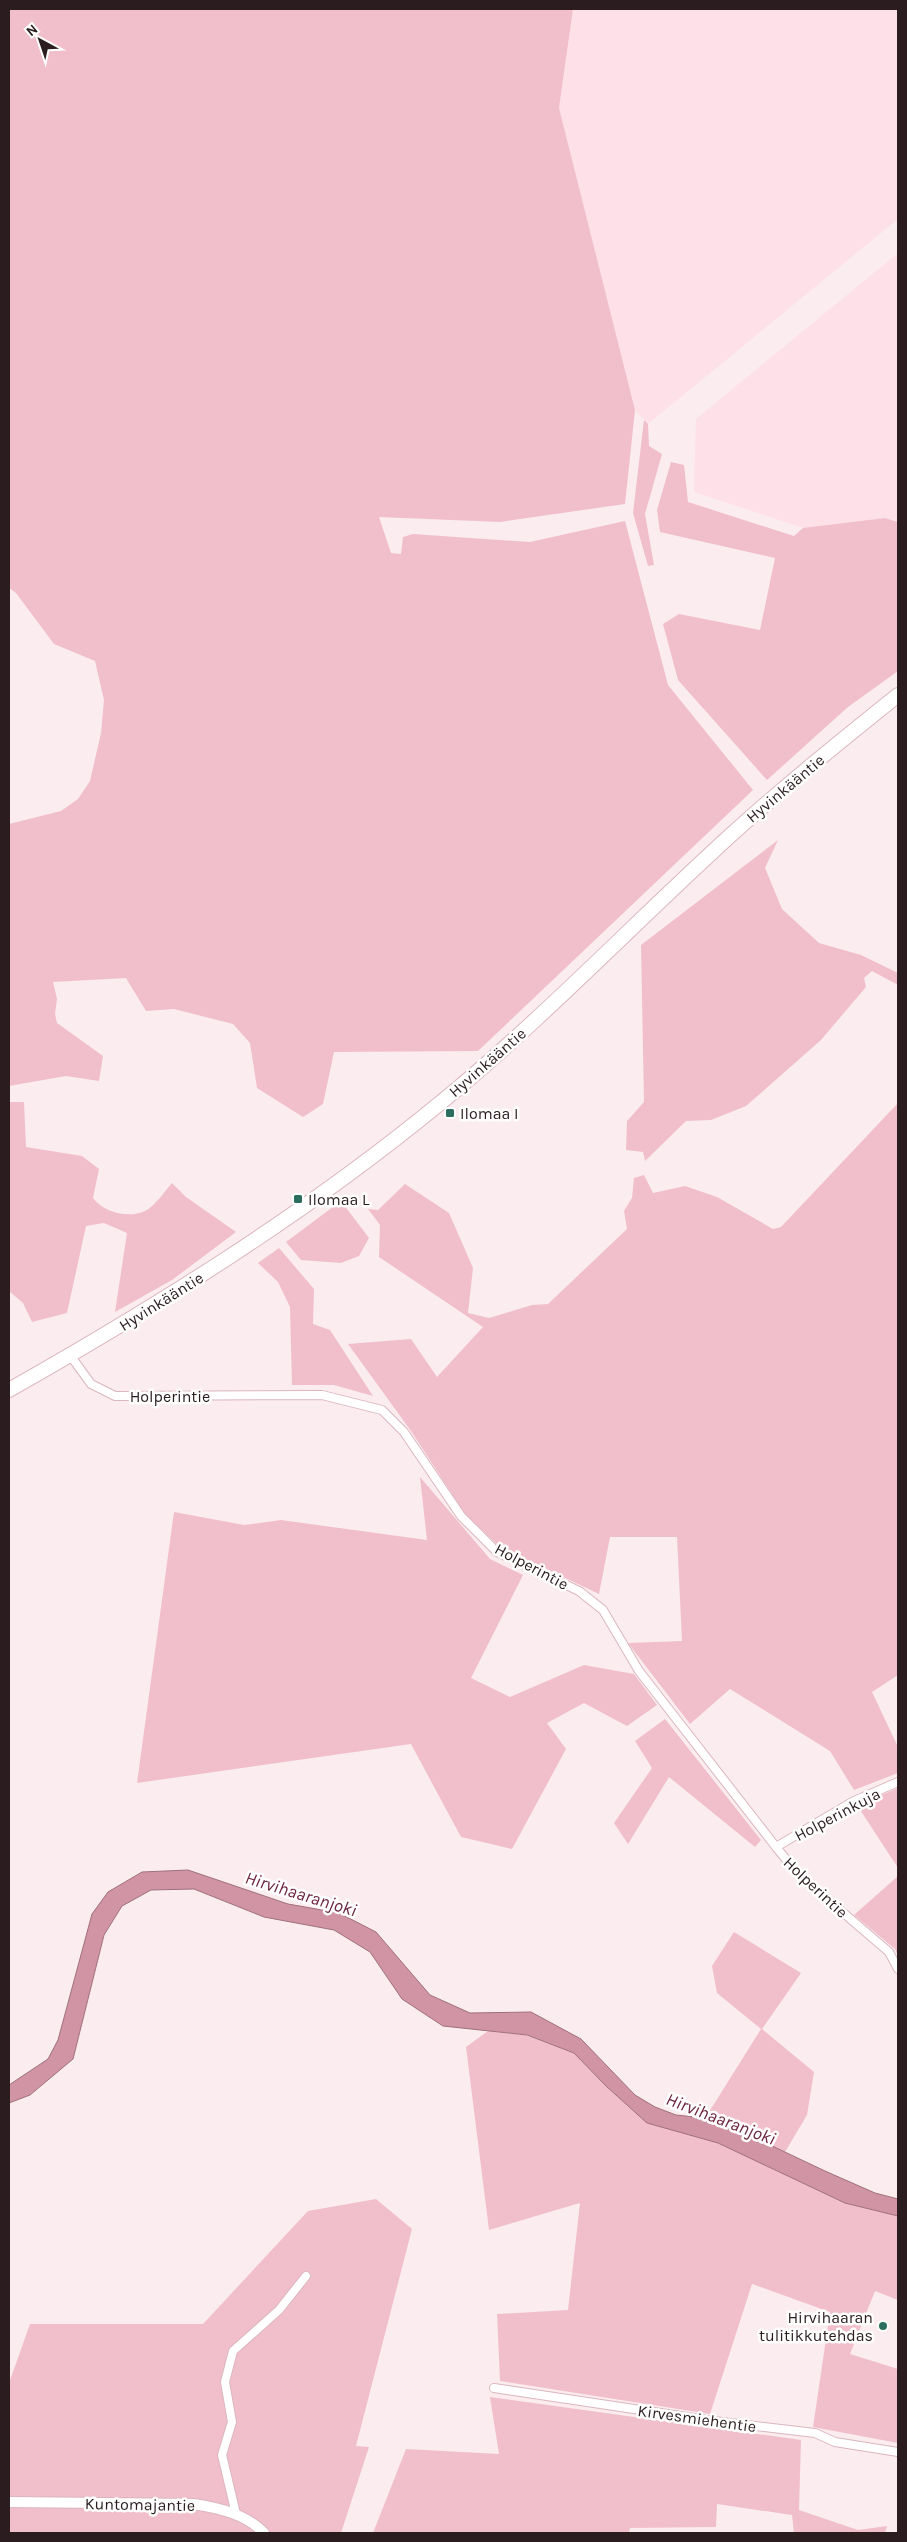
<svg xmlns="http://www.w3.org/2000/svg" width="907" height="2542" font-family="Karla,sans-serif">
	<rect width="100%" height="100%" fill="#fbecef"/>
	<path fill="#fee1e8" d="M 573,9 L 898,9 L 898,219 L 648,424 L 635,410 L 559,108 Z
		M 898,253 L 898,521 L 886,518 L 803,528 L 694,492 L 696,419 Z"/>
	<path fill="#f1bfcb" d="M 9,9 L 573,9 L 559,108 L 635,410 L 625,504 L 500,522 L 379,517 L 391,553 L 401,554 L 403,537 L 413,534 L 530,542 L 625,521 L 668,685 L 753,790 L 478,1051 L 334,1052 L 323,1104 L 303,1117 L 257,1088 L 250,1043 L 233,1024 L 174,1009 L 146,1011 L 126,978 L 53,982 L 57,999 L 55,1014 L 57,1023 L 103,1056 L 99,1081 L 66,1076 L 9,1086 L 9,824 L 61,811 L 78,799 L 90,781 L 101,733 L 104,700 L 95,661 L 54,644 L 16,593 L 9,588 Z
		M 644,420 L 648,424 L 649,446 L 662,454 L 645,514 L 654,565 L 648,566 L 633,513 Z
		M 671,462 L 684,465 L 688,502 L 794,536 L 803,528 L 885,518 L 898,522 L 898,671 L 848,707 L 767,780 L 678,680 L 663,624 L 679,614 L 760,630 L 775,558 L 660,532 L 657,510 Z
		M 778,840 L 765,868 L 782,909 L 819,943 L 861,955 L 898,973 L 898,985 L 872,971 L 864,978 L 866,987 L 821,1040 L 746,1106 L 711,1120 L 686,1121 L 645,1161 L 643,1152 L 626,1150 L 627,1121 L 644,1102 L 641,945 Z
		M 9,1102 L 24,1102 L 26,1147 L 82,1156 L 99,1169 L 93,1198 C 103,1212 128,1219 145,1211 C 155,1206 165,1191 172,1183 L 186,1197 L 236,1232 L 172,1280 L 115,1312 L 127,1233 L 104,1223 L 86,1226 L 67,1313 L 32,1322 L 23,1303 L 9,1291 Z
		M 898,1103 L 898,1675 L 872,1692 L 898,1747 L 898,1773 L 854,1790 L 830,1751 L 730,1689 L 690,1724 L 628,1643 L 682,1641 L 677,1537 L 610,1537 L 599,1594 L 500,1547 L 465,1514 L 411,1431 L 348,1344 L 411,1339 L 437,1377 L 483,1327 L 379,1257 L 380,1225 L 368,1209 L 378,1210 L 405,1184 L 449,1213 L 473,1268 L 468,1313 L 489,1318 L 532,1305 L 548,1304 L 627,1229 L 624,1211 L 632,1198 L 634,1178 L 644,1175 L 653,1193 L 685,1186 L 717,1197 L 773,1229 L 781,1227 Z
		M 341,1201 L 369,1238 L 359,1256 L 341,1263 L 301,1260 L 286,1242 Z
		M 279,1248 L 314,1289 L 313,1324 L 330,1330 L 373,1396 L 334,1385 L 292,1385 L 290,1307 L 278,1282 L 258,1263 Z
		M 420,1477 L 490,1559 L 523,1575 L 471,1678 L 510,1697 L 584,1665 L 634,1674 L 657,1705 L 627,1726 L 584,1703 L 547,1723 L 566,1749 L 512,1849 L 461,1837 L 411,1744 L 137,1783 L 174,1512 L 244,1525 L 281,1520 L 427,1540 Z
		M 665,1719 L 761,1840 L 755,1847 L 669,1777 L 628,1844 L 614,1823 L 652,1768 L 635,1741 Z
		M 898,1788 L 898,1868 L 857,1805 Z
		M 898,1876 L 898,1956 L 895,1949 L 854,1915 Z
		M 734,1932 L 801,1973 L 762,2029 L 814,2072 L 807,2115 L 785,2152 L 749,2135 L 704,2120 L 761,2029 L 717,1993 L 712,1966 Z
		M 488,2031 L 525,2035 L 574,2053 L 606,2086 L 647,2123 L 718,2143 L 845,2203 L 898,2216 L 898,2300 L 875,2291 L 850,2354 L 898,2369 L 898,2443 L 813,2427 L 830,2312 L 752,2284 L 710,2414 L 500,2381 L 497,2314 L 568,2310 L 580,2203 L 489,2230 L 466,2047 Z
		M 376,2199 L 412,2229 L 356,2446 L 369,2447 L 341,2533 L 9,2533 L 9,2383 L 30,2324 L 203,2324 L 308,2211 Z
		M 490,2397 L 801,2440 L 799,2510 L 858,2530 L 887,2526 L 885,2533 L 794,2533 L 792,2515 L 717,2504 L 716,2527 L 630,2528 L 629,2533 L 373,2533 L 406,2449 L 499,2454 Z"/>
	<path fill="#d194a4" stroke="#9f707c" d="M 188,1870 L 288,1904 L 339,1913 L 376,1932 L 430,1995 L 470,2013 L 531,2012 L 581,2039 L 635,2095 L 655,2107 L 676,2115 L 695,2117 L 749,2135 L 825,2171 L 875,2193 L 898,2199 L 898,2216 L 845,2203 L 718,2143 L 647,2123 L 606,2086 L 574,2053 L 527,2035 L 443,2026 L 402,1999 L 370,1952 L 334,1930 L 264,1917 L 194,1889 L 151,1890 L 122,1906 L 104,1935 L 73,2059 L 30,2095 L 9,2103 L 9,2085 L 48,2059 L 58,2040 L 92,1914 L 108,1892 L 142,1872 Z"/>
	<g fill="none" stroke-linecap="round" stroke-linejoin="round">
		<g stroke="#dbb6bf" stroke-width="10">
			<path id="street" d="M 70,1355 L 91,1384 L 115,1396 L 322,1395 L 382,1410 L 404,1432 L 461,1516 L 497,1552 L 579,1591 L 603,1610 L 639,1671 L 776,1847 L 798,1874 L 889,1952 L 898,1969
				M 776,1847 L 854,1801 L 898,1782
				M 494,2388 L 714,2421 L 815,2433 L 835,2442 L 898,2452
				M 236,2514 L 222,2455 L 232,2422 L 225,2382 L 233,2351 L 279,2310 L 306,2276"/>
		</g>
		<g stroke="#dbb6bf" stroke-width="12">
			<path id="secondary" d="M 9,2502 L 194,2504 C 219,2508 246,2514 264,2533"/>
		</g>
		<g stroke="#dbb6bf" stroke-width="16">
			<path id="highway" d="M 9,1390 C 159,1305 305,1214 439,1104 C 542,1020 634,923 732,834 C 786,785 842,740 898,695"/>
		</g>
		<use href="#street" stroke="#fff" stroke-width="8"/>
		<use href="#secondary" stroke="#fff" stroke-width="10"/>
		<use href="#highway" stroke="#fff" stroke-width="14"/>
	</g>
	<g fill="#2b6d5e" stroke="#fdfefd" stroke-width="2">
		<rect x="445" y="1108" width="10" height="10" rx="2.5"/>
		<rect x="293" y="1194" width="10" height="10" rx="2.5"/>
		<circle cx="883" cy="2326" r="5"/>
	</g>
	<g text-anchor="middle" stroke-width="5" stroke-linejoin="round" paint-order="stroke">
		<g font-size="16" fill="#2a1c1f" stroke="#fdfefd">
			<text transform="translate(785 788) rotate(-40)" y="6">Hyvinkääntie</text>
			<text transform="translate(487 1062) rotate(-41)" y="6">Hyvinkääntie</text>
			<text transform="translate(161 1301) rotate(-32)" y="6">Hyvinkääntie</text>
			<text x="170" y="1402">Holperintie</text>
			<text transform="translate(532 1566) rotate(28)" y="6">Holperintie</text>
			<text transform="translate(837 1814) rotate(-28)" y="6">Holperinkuja</text>
			<text transform="translate(816 1887) rotate(43)" y="6">Holperintie</text>
			<text transform="translate(697 2418) rotate(8)" y="6">Kirvesmiehentie</text>
			<text transform="translate(140 2504) rotate(1)" y="6">Kuntomajantie</text>
		</g>
		<g font-size="16" fill="#2a1c1f" stroke="#fdfefd" text-anchor="start">
			<text x="460" y="1119">Ilomaa I</text>
			<text x="308" y="1205">Ilomaa L</text>
			<text x="873" y="2323" text-anchor="end">Hirvihaaran<tspan x="873" dy="18">tulitikkutehdas</tspan></text>
		</g>
		<g font-size="18" font-style="italic" fill="#6e253f" stroke="#fdfefd">
			<text transform="translate(301 1894) rotate(17)" y="6">Hirvihaaranjoki</text>
			<text transform="translate(721 2119) rotate(21)" y="6">Hirvihaaranjoki</text>
		</g>
	</g>
	<rect width="907" height="2542" fill="none" stroke="#2a1c1f" stroke-width="20"/>
	<g transform="translate(40 40) rotate(320)" stroke="#fdfefd" stroke-width="4" paint-order="stroke">
	<path d="M0-4L9 19L0 12L-9 19Z" fill="#2a1c1f"/>
	<text y="-8" font-size="14" font-weight="bold" text-anchor="middle" fill="#2a1c1f">N</text>
	</g>
</svg>
